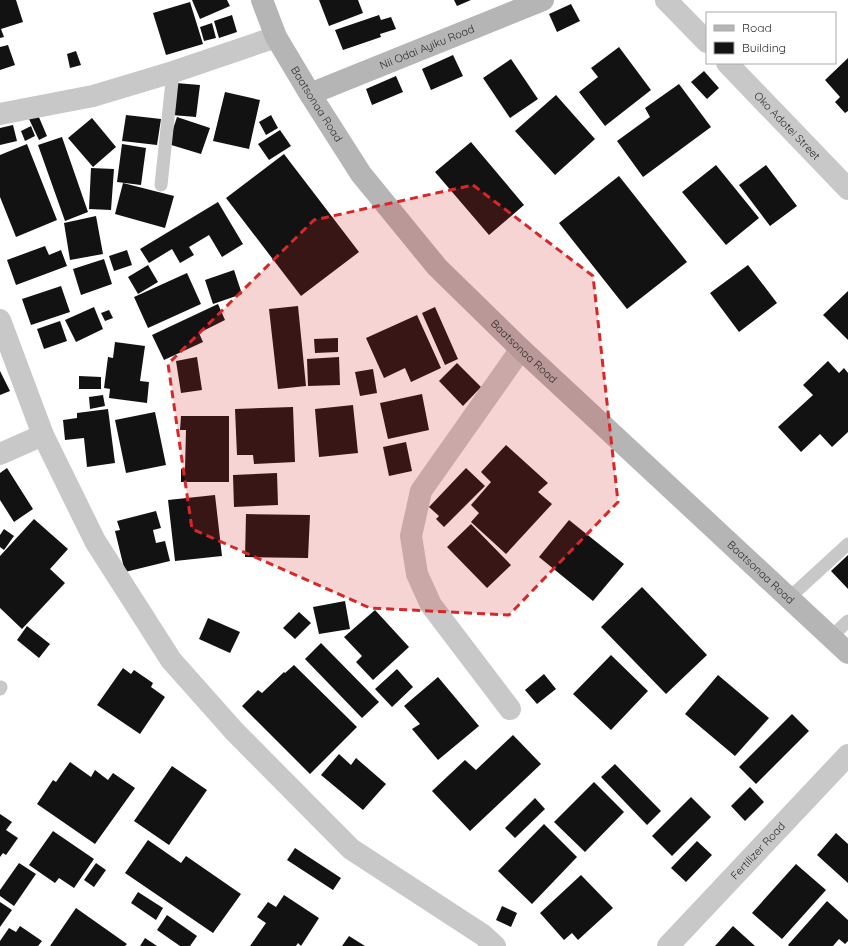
<svg xmlns="http://www.w3.org/2000/svg" width="848" height="946" font-family="Quicksand,sans-serif">
	<rect width="100%" height="100%" fill="#fff"/>
	<path fill="#121212" d="M 0,0 L 16,0 L 23,22 L 1,29 L 4,37 L 0,38 Z
		M 192,0 L 227,0 L 230,6 L 200,19 Z
		M 319,0 L 358,0 L 363,13 L 329,26 Z
		M 454,0 L 471,0 L 457,6 Z
		M 190,2 L 203,44 L 166,55 L 153,13 Z
		M 571,4 L 580,21 L 557,32 L 549,14 Z
		M 232,15 L 237,32 L 219,38 L 214,21 Z
		M 379,15 L 381,20 L 391,17 L 396,29 L 380,34 L 381,37 L 343,50 L 335,30 Z
		M 212,23 L 216,38 L 204,41 L 200,27 Z
		M 8,45 L 15,65 L 0,70 L 0,47 Z
		M 619,47 L 651,90 L 605,126 L 579,92 L 598,77 L 591,68 Z
		M 76,51 L 81,65 L 70,68 L 67,54 Z
		M 453,55 L 463,76 L 431,90 L 422,69 Z
		M 848,58 L 848,111 L 845,113 L 835,102 L 840,97 L 825,80 Z
		M 511,59 L 538,99 L 510,118 L 483,78 Z
		M 704,71 L 719,88 L 707,99 L 691,82 Z
		M 396,76 L 403,92 L 372,105 L 366,89 Z
		M 176,83 L 200,85 L 196,117 L 172,115 Z
		M 679,84 L 711,127 L 643,177 L 617,141 L 650,117 L 645,108 Z
		M 225,92 L 260,100 L 249,149 L 213,141 Z
		M 556,95 L 595,139 L 555,175 L 515,131 Z
		M 38,115 L 47,136 L 39,140 L 29,119 Z
		M 126,115 L 161,119 L 157,145 L 122,141 Z
		M 271,115 L 278,128 L 266,135 L 259,122 Z
		M 177,117 L 210,128 L 201,154 L 168,144 Z
		M 92,118 L 116,147 L 93,167 L 68,138 Z
		M 13,125 L 17,141 L 0,145 L 0,128 Z
		M 31,126 L 35,136 L 25,141 L 21,131 Z
		M 280,130 L 291,146 L 269,160 L 258,144 Z
		M 62,137 L 88,212 L 65,221 L 38,145 Z
		M 471,142 L 524,205 L 489,235 L 435,172 Z
		M 27,144 L 57,220 L 16,237 L 0,197 L 0,155 Z
		M 122,144 L 146,148 L 141,185 L 117,182 Z
		M 284,154 L 359,252 L 301,296 L 226,198 Z
		M 716,165 L 759,218 L 726,245 L 682,192 Z
		M 766,165 L 797,206 L 770,226 L 739,185 Z
		M 91,168 L 114,169 L 111,210 L 89,209 Z
		M 619,176 L 687,262 L 627,309 L 559,223 Z
		M 123,183 L 174,196 L 165,228 L 115,214 Z
		M 218,202 L 243,244 L 222,257 L 209,235 L 189,247 L 194,255 L 180,263 L 172,249 L 149,263 L 140,249 Z
		M 96,216 L 103,254 L 70,260 L 64,223 Z
		M 45,246 L 49,255 L 61,250 L 67,266 L 16,285 L 7,260 Z
		M 127,250 L 132,265 L 114,271 L 109,256 Z
		M 104,259 L 112,284 L 81,295 L 73,269 Z
		M 148,265 L 158,282 L 138,294 L 128,277 Z
		M 748,265 L 777,303 L 739,332 L 710,293 Z
		M 234,270 L 242,294 L 213,304 L 205,280 Z
		M 187,273 L 201,304 L 148,328 L 134,297 Z
		M 61,286 L 70,312 L 31,325 L 22,299 Z
		M 848,291 L 848,340 L 823,315 Z
		M 218,304 L 225,320 L 199,333 L 203,342 L 164,360 L 152,335 Z
		M 298,306 L 306,386 L 278,389 L 269,309 Z
		M 94,307 L 103,329 L 76,342 L 65,320 Z
		M 435,307 L 458,359 L 445,365 L 422,313 Z
		M 109,310 L 113,318 L 105,321 L 101,313 Z
		M 417,315 L 441,368 L 411,382 L 405,368 L 384,378 L 366,338 Z
		M 60,321 L 67,341 L 44,349 L 37,329 Z
		M 338,338 L 338,352 L 315,353 L 314,339 Z
		M 115,342 L 145,346 L 140,381 L 149,382 L 147,403 L 109,398 L 110,389 L 104,388 L 108,357 L 113,358 Z
		M 197,357 L 202,390 L 181,393 L 176,361 Z
		M 339,357 L 340,385 L 308,386 L 307,359 Z
		M 828,361 L 839,373 L 844,368 L 848,373 L 848,432 L 832,447 L 820,434 L 801,452 L 778,427 L 813,395 L 803,385 Z
		M 457,363 L 481,387 L 463,406 L 439,381 Z
		M 373,369 L 377,393 L 360,396 L 355,372 Z
		M 0,371 L 10,391 L 0,395 Z
		M 79,376 L 101,377 L 101,389 L 79,389 Z
		M 422,394 L 429,430 L 388,439 L 380,403 Z
		M 103,395 L 105,406 L 90,409 L 89,397 Z
		M 353,405 L 358,453 L 319,457 L 315,409 Z
		M 293,407 L 295,462 L 254,464 L 253,455 L 237,455 L 235,409 Z
		M 108,409 L 115,463 L 87,467 L 84,438 L 65,440 L 63,420 L 77,418 L 77,413 Z
		M 155,412 L 166,465 L 126,473 L 115,420 Z
		M 181,416 L 229,416 L 229,482 L 181,482 L 181,469 L 185,469 L 186,430 L 180,430 Z
		M 406,442 L 412,471 L 389,476 L 383,447 Z
		M 506,445 L 548,483 L 538,492 L 552,504 L 506,554 L 471,522 L 479,513 L 471,505 L 491,482 L 481,472 Z
		M 7,468 L 33,509 L 14,522 L 0,500 L 0,473 Z
		M 466,468 L 485,486 L 444,527 L 436,519 L 439,516 L 429,507 Z
		M 277,473 L 278,505 L 234,507 L 233,475 Z
		M 215,495 L 222,556 L 175,561 L 168,500 Z
		M 156,511 L 161,528 L 153,530 L 156,543 L 165,541 L 170,561 L 125,572 L 115,531 L 120,530 L 117,521 Z
		M 246,514 L 310,515 L 308,558 L 245,557 Z
		M 34,519 L 68,549 L 50,569 L 65,583 L 22,629 L 0,608 L 0,556 Z
		M 569,520 L 624,564 L 593,601 L 539,557 Z
		M 471,524 L 511,565 L 487,588 L 447,547 Z
		M 4,529 L 14,536 L 4,550 L 0,547 L 0,535 Z
		M 848,555 L 848,589 L 831,571 Z
		M 642,587 L 707,655 L 666,694 L 601,627 Z
		M 345,601 L 350,629 L 319,634 L 313,607 Z
		M 375,610 L 409,647 L 373,680 L 356,662 L 362,656 L 344,637 Z
		M 299,612 L 311,623 L 295,639 L 283,628 Z
		M 208,618 L 240,632 L 230,653 L 199,639 Z
		M 27,626 L 50,644 L 39,658 L 17,640 Z
		M 321,643 L 379,702 L 362,718 L 305,659 Z
		M 611,655 L 648,691 L 611,730 L 573,694 Z
		M 294,665 L 357,727 L 310,774 L 242,706 L 258,690 L 262,693 L 284,672 L 285,673 Z
		M 123,668 L 131,674 L 134,670 L 153,683 L 151,687 L 165,697 L 140,734 L 97,705 Z
		M 397,669 L 413,687 L 392,707 L 375,689 Z
		M 544,674 L 556,689 L 537,704 L 525,690 Z
		M 718,675 L 769,718 L 735,756 L 685,714 Z
		M 438,677 L 479,726 L 438,760 L 412,729 L 420,724 L 404,706 Z
		M 792,714 L 809,731 L 756,784 L 739,767 Z
		M 513,735 L 541,764 L 470,831 L 432,791 L 465,760 L 476,770 Z
		M 339,754 L 351,765 L 356,758 L 386,784 L 363,810 L 321,775 Z
		M 70,762 L 91,777 L 95,770 L 108,780 L 113,773 L 135,788 L 95,844 L 37,804 L 53,780 L 56,782 Z
		M 615,764 L 661,811 L 647,825 L 601,777 Z
		M 172,766 L 207,790 L 169,845 L 134,821 Z
		M 594,782 L 624,812 L 585,852 L 554,822 Z
		M 750,787 L 764,802 L 745,821 L 731,806 Z
		M 691,797 L 711,817 L 672,856 L 652,836 Z
		M 535,798 L 545,809 L 515,838 L 505,828 Z
		M 0,814 L 12,822 L 6,830 L 18,838 L 6,855 L 3,853 L 0,857 Z
		M 544,824 L 577,857 L 532,904 L 498,871 Z
		M 53,831 L 94,859 L 74,888 L 59,878 L 55,883 L 29,865 Z
		M 836,833 L 848,844 L 848,883 L 817,855 Z
		M 148,840 L 181,863 L 186,856 L 241,894 L 213,933 L 125,873 Z
		M 697,841 L 712,855 L 686,882 L 671,868 Z
		M 295,848 L 341,878 L 333,890 L 287,860 Z
		M 19,863 L 36,874 L 14,906 L 0,896 L 0,890 Z
		M 96,863 L 106,870 L 94,887 L 84,880 Z
		M 796,864 L 826,890 L 782,939 L 752,913 Z
		M 581,875 L 613,908 L 578,940 L 572,933 L 564,940 L 540,913 Z
		M 138,892 L 163,908 L 156,920 L 131,903 Z
		M 284,895 L 319,918 L 301,946 L 298,943 L 296,946 L 250,946 L 266,923 L 257,917 L 268,902 L 276,907 Z
		M 827,901 L 848,920 L 848,941 L 845,944 L 839,939 L 833,946 L 789,946 L 788,945 Z
		M 0,902 L 12,910 L 0,927 Z
		M 502,906 L 517,913 L 511,927 L 496,920 Z
		M 76,908 L 127,944 L 125,946 L 50,946 Z
		M 167,915 L 197,936 L 190,946 L 180,946 L 157,930 Z
		M 20,926 L 42,941 L 38,946 L 0,946 L 0,941 L 9,928 L 16,932 Z
		M 733,926 L 755,946 L 715,946 Z
		M 349,936 L 365,946 L 342,946 Z
		M 145,938 L 157,946 L 140,946 Z"/>
	<g fill="none" stroke-linecap="round" stroke-linejoin="round">
		<path stroke="#c8c8c8" stroke-width="13" d="M 161,185 L 173,72
			M 789,598 L 848,544
			M 831,637 L 848,621
			M 0,689 L 1,687"/>
		<g stroke="#c8c8c8" stroke-width="22">
			<path d="M 666,0 L 707,42"/>
			<path id="s1" d="M 727,63 L 848,189"/>
			<path d="M 0,114 L 93,96 L 173,72 L 276,37"/>
			<path d="M 0,320 L 43,435 L 95,541 L 171,660 L 235,732 L 351,849 L 483,935 L 495,946"/>
			<path d="M 0,454 L 43,435"/>
			<path d="M 510,709 L 431,605 L 417,574 L 411,536 L 421,491 L 521,349"/>
			<path id="s2" d="M 668,946 L 848,755"/>
		</g>
		<g stroke="#b5b5b5" stroke-width="22">
			<path id="s3" d="M 262,0 L 276,37 L 310,94 L 361,174 L 437,267 L 521,349 L 848,653"/>
			<path id="s4" d="M 310,94 L 543,0"/>
		</g>
	</g>
	<path fill="#d62828" fill-opacity="0.2" stroke="#d62828" stroke-width="3" stroke-dasharray="8 5" stroke-linejoin="round" d="M 473,185 L 593,276 L 618,502 L 509,615 L 370,608 L 192,529 L 168,364 L 314,220 Z"/>
	<g text-anchor="middle" stroke-width="4" stroke-linejoin="round" paint-order="stroke">
		<g font-size="11" fill="#2b2b2b" stroke="#fff">
			<text dy="4" stroke="none"><textPath href="#s4" startOffset="126">Nii Odai Ayiku Road</textPath></text>
			<text dy="4" stroke="none"><textPath href="#s3" startOffset="118">Baatsonaa Road</textPath></text>
			<text dy="4" stroke="none"><textPath href="#s1" startOffset="87">Oko Adotei Street</textPath></text>
			<text dy="4" stroke="none"><textPath href="#s3" startOffset="442">Baatsonaa Road</textPath></text>
			<text dy="4" stroke="none"><textPath href="#s3" startOffset="766">Baatsonaa Road</textPath></text>
			<text dy="4" stroke="none"><textPath href="#s2" startOffset="131">Fertilizer Road</textPath></text>
		</g>
	</g>
	<rect x="706" y="12" width="130" height="52" fill="#ffffff" stroke="#aaaaaa"/>
	<rect x="714" y="25" width="20" height="6" fill="#b5b5b5" stroke="#aaaaaa"/>
	<text x="742" y="32" font-size="12" fill="#2b2b2b">Road</text>
	<rect x="714" y="42" width="20" height="12" fill="#121212" stroke="#aaaaaa"/>
	<text x="742" y="52" font-size="12" fill="#2b2b2b">Building</text>
</svg>
